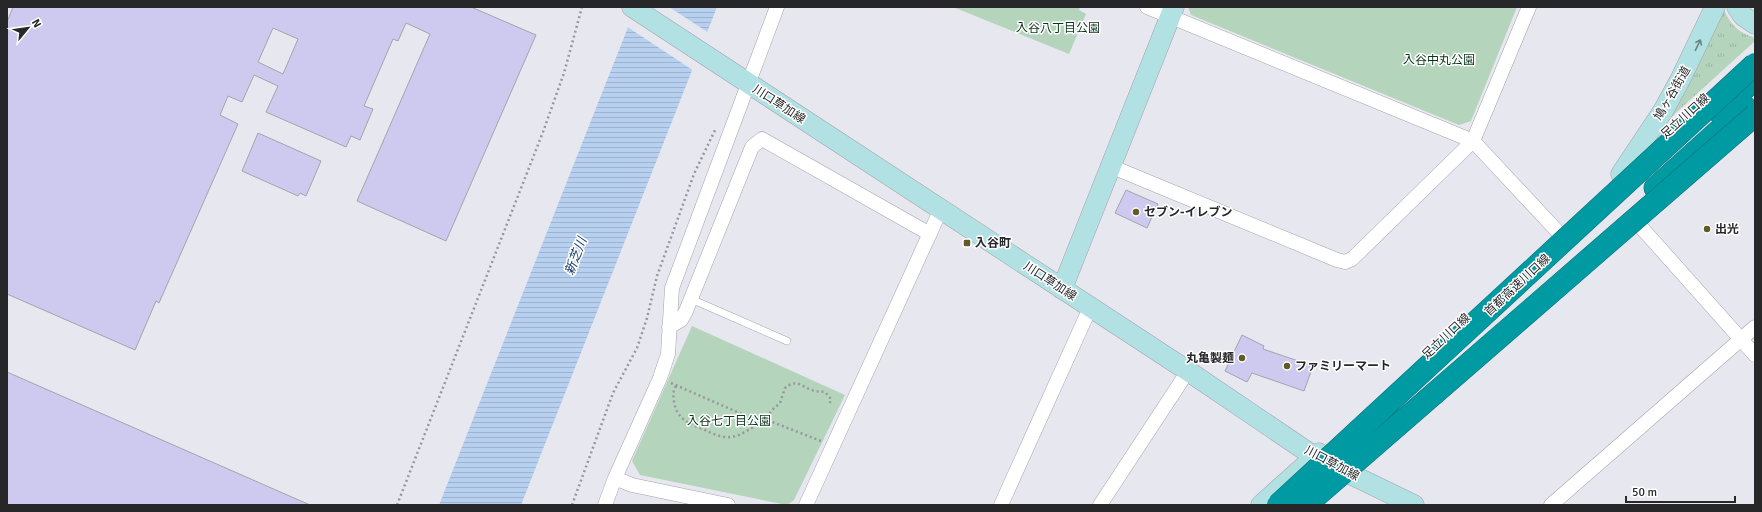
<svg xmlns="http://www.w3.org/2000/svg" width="1762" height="512" font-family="Signika,'Noto Sans JP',sans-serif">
	<defs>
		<pattern id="grass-tufts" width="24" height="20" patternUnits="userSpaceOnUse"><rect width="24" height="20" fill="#b4d4bc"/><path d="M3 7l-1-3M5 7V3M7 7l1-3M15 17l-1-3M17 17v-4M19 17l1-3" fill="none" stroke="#9bb6a2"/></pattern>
		<pattern id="water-rules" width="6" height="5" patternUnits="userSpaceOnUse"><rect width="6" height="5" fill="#b8d0f0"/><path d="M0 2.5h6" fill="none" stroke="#9eb3ce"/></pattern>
	</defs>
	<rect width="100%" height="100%" fill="#e7e7ef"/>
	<path fill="url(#grass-tufts)" d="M 1724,10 C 1730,24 1739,33 1753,37 L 1755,41 L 1668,120 Z"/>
	<path fill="#b4d4bc" d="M 953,7 L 1080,7 L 1079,10 L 1086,14 L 1069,54 Z
		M 1188,7 L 1517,7 L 1471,121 L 1459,125 L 1191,15 Z
		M 692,326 L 845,395 L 794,500 L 787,505 L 640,475 L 632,461 Z"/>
	<path fill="url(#water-rules)" d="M 636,7 L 717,7 L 521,505 L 439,505 Z"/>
	<path fill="#e7e7ef" d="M 634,7 L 669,7 L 709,33 L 694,71 L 626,26 Z"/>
	<path fill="#cdc9ef" stroke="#a5a4ac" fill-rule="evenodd" d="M 13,7 L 471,7 L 536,35 L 446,241 L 357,201 L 430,34 L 406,23 L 398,41 L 393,39 L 364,106 L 373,109 L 360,140 L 351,136 L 346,147 L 266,112 L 278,86 L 254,75 L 242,102 L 228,96 L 220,115 L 238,124 L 159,303 L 156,301 L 135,350 L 7,294 L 7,22 ZM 273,28 L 298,39 L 283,74 L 258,62 Z
		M 258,133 L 321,161 L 306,196 L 300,193 L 298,196 L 242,171 Z
		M 1126,190 L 1158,204 L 1147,228 L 1115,213 Z
		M 1242,335 L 1264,346 L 1263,349 L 1313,366 L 1304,391 L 1252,373 L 1247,382 L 1225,371 Z
		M 7,372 L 310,505 L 7,505 Z"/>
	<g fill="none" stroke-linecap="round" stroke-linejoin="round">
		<g stroke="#a4a3ab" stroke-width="8">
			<path id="lane" d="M 691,299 L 787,341"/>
		</g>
		<g stroke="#a4a3ab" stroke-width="15">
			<path id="street" d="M 1147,7 L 1473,141 L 1558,232
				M 1110,166 L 1337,260 L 1345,262 L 1352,259 L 1473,141 L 1529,7
				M 1640,226 L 1755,355
				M 669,327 L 681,320 L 686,311 L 752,147 L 762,139 L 930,234
				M 615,478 L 632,485 L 728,505
				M 605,505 L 615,478 L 660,378 L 668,354 L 672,288 L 777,7
				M 806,505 L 941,209
				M 1001,505 L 1090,308
				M 1100,505 L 1188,371
				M 1551,505 L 1755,327"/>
		</g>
		<g stroke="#a4a3ab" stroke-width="21">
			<path id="secondary" d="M 632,7 L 1188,371 L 1315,457 L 1414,505
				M 1737,7 L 1743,16 L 1755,24
				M 1621,174 L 1663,111 L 1681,78 L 1715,7
				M 1062,289 L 1174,7
				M 1261,505 L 1319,453"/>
		</g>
		<g stroke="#0e7278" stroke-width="23">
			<path id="highway" d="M 1719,112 L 1755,79
				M 1655,188 L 1745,107"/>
		</g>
		<path stroke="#97979d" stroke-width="2.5" stroke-dasharray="2 3" stroke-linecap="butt" d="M 671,383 L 760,422
			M 676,386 C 673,391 673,394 674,401 C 676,419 690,424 705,430 C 713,434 722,438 731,437 C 745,435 755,424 767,420
			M 821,441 L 767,420 L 771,411 L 780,403 L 785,388 C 797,378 802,387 812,390 C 816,392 820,391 825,392 L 831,399 L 829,406
			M 397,505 L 543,132 L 564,73 L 582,7
			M 572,505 L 613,393 L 637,348 L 647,318 L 657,276 L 694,174 L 716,128"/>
		<use href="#lane" stroke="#fff" stroke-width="7"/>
		<use href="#street" stroke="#fff" stroke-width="14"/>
		<use href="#secondary" stroke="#b2e1e3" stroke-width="20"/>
		<use href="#highway" stroke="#009aa2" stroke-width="22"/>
		<g stroke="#0e7278" stroke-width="23" stroke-linecap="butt">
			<path id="highway-bridge" d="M 1278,505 L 1755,64
				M 1306,505 L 1755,115"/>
		</g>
		<use href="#highway-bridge" stroke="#009aa2" stroke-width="22"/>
	</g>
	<defs><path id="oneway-shaft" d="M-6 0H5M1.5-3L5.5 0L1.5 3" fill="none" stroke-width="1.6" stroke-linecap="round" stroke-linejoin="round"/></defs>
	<use stroke="#6c8486" href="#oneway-shaft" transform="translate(1698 45) rotate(-64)"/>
	<g fill="#615b28" stroke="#fff" stroke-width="1.5">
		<circle cx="1136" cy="212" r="4"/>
		<circle cx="1707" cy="229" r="4"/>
		<rect x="963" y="239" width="8" height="8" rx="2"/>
		<circle cx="1242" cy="358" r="4"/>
		<circle cx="1287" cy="366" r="4"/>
	</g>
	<g text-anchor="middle" stroke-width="3" stroke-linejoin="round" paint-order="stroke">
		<g font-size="12" fill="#0a351c" stroke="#fff">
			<text x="1058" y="32">入谷八丁目公園</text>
			<text x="1439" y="64">入谷中丸公園</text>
			<text x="729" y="425">入谷七丁目公園</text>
		</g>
		<g font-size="12" fill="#27272a" stroke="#fff">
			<text transform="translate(1672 93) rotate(-60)" y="4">鳩ヶ谷街道</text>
			<text transform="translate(779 104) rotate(33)" y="4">川口草加線</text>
			<text transform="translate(1685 116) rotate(-42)" y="4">足立川口線</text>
			<text transform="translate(1050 281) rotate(33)" y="4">川口草加線</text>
			<text transform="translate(1517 285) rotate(-43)" y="4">首都高速川口線</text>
			<text transform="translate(1446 336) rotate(-43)" y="4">足立川口線</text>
			<text transform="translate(1332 463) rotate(28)" y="4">川口草加線</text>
		</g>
		<g font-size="12" font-weight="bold" fill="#27272a" stroke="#fff" text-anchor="start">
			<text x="1144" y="216">セブン-イレブン</text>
			<text x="1715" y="233">出光</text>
			<text x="975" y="247">入谷町</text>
			<text x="1234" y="362" text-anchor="end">丸亀製麺</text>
			<text x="1295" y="370">ファミリーマート</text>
		</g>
		<g font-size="13" font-style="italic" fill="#1d3f68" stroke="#fff">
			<text transform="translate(575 256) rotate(-69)" y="5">新芝川</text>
		</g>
	</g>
	<rect width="1762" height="512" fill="none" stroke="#27272a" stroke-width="16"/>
	<g transform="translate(28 28) rotate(61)" stroke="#ffffff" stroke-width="3" paint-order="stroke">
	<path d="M0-3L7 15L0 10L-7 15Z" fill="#27272a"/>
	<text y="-6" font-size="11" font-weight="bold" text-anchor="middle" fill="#27272a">N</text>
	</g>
	<path d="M1626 496v6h109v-6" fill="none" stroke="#27272a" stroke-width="2"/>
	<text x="1632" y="496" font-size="12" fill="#27272a" stroke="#ffffff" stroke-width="3" paint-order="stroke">50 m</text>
</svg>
